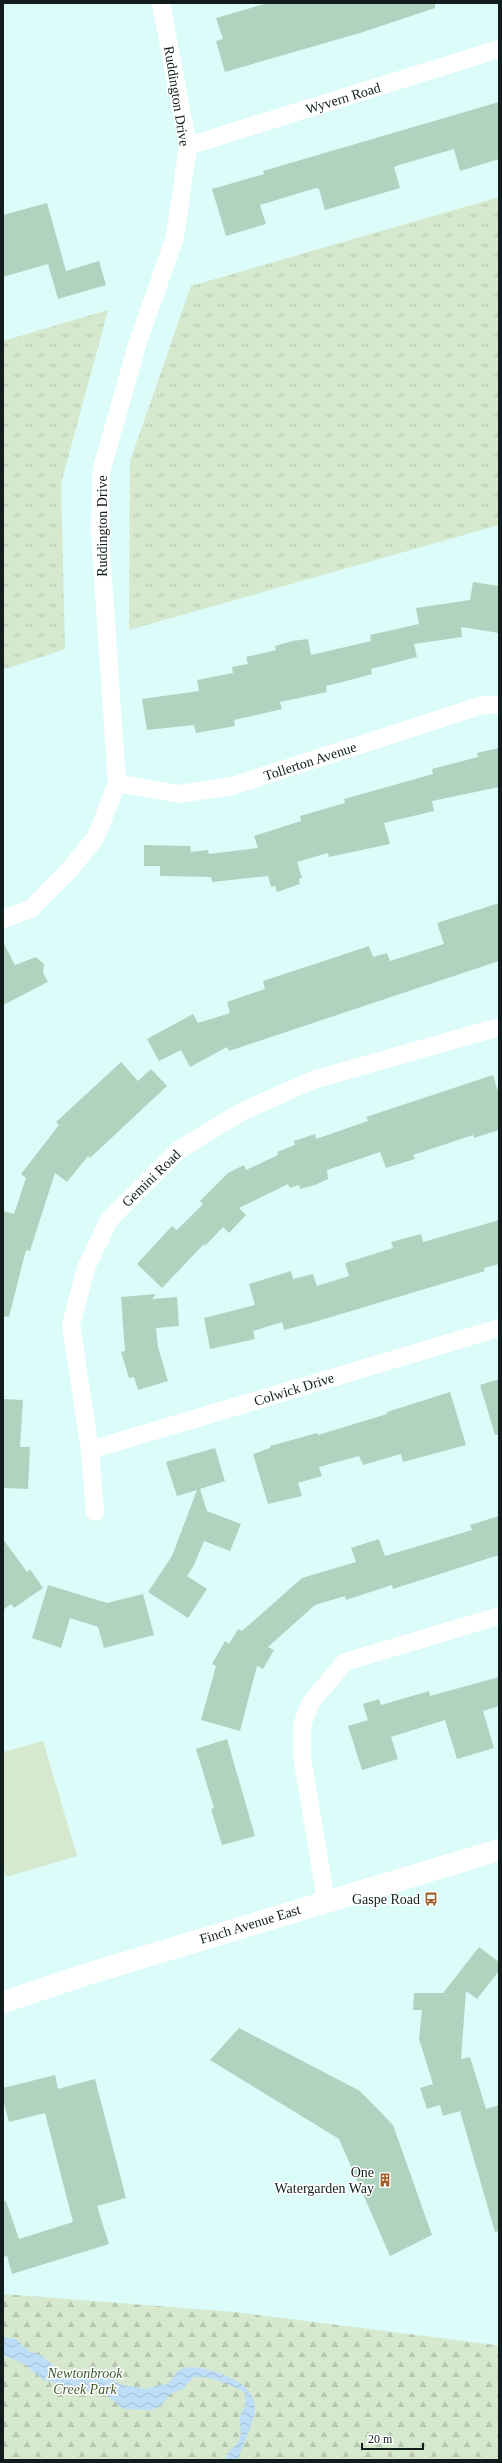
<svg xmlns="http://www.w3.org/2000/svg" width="502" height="2463" font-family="'Times New Roman',serif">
	<defs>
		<pattern id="grass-tufts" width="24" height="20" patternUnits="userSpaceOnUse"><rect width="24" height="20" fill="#d6e8ce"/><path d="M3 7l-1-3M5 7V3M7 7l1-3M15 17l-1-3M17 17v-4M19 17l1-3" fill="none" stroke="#b7c7b0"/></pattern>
		<pattern id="forest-firs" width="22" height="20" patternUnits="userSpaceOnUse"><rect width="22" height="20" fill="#d6e8ce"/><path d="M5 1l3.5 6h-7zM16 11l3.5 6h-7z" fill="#b7c7b0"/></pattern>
		<pattern id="water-waves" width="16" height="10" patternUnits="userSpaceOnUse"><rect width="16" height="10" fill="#bedef7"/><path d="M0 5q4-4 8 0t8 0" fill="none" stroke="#a2bed3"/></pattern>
	</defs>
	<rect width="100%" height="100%" fill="#dbfcf9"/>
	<path fill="url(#grass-tufts)" d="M 499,197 L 499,525 L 129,630 L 130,461 L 191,286 Z
		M 108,310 L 61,484 L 65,649 L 3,670 L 3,341 Z"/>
	<path fill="url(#forest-firs)" d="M 3,2294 L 235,2312 L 496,2345 L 499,2346 L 499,2460 L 3,2460 Z"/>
	<path fill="#d6e8ce" d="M 43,1741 L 77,1856 L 6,1877 L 3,1866 L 3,1752 Z"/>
	<path fill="url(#water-waves)" d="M 3,2337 L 16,2339 L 30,2352 L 40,2354 L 59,2371 L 82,2373 L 96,2372 L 109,2376 L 119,2384 L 146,2389 L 158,2385 L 168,2384 C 172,2380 175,2373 180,2370 C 193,2361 236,2377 246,2388 C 251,2393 254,2400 255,2407 C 256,2418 242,2447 238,2460 L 225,2460 C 229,2448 235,2448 239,2440 C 243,2432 239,2427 240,2419 C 243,2405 248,2409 244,2392 C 230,2384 209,2376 194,2377 L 183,2389 L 171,2393 L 161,2406 L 151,2410 L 123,2409 L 109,2397 L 97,2391 L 74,2390 L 62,2384 L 43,2380 L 26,2365 L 3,2355 Z"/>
	<path fill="#aed4c0" d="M 268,3 L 435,3 L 435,8 L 360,33 L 225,72 L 216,41 L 223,39 L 216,18 Z
		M 499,102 L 499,159 L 460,171 L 454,149 L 399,165 L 394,167 L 400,188 L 325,210 L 319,189 L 316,188 L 260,205 L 266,224 L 226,236 L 212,189 L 264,174 L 263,171 Z
		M 47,203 L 66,271 L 99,261 L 106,285 L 58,299 L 48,264 L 3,277 L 3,215 Z
		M 473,582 L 499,586 L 499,633 L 461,627 L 462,637 L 414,644 L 417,657 L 371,669 L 372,674 L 354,679 L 326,686 L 327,692 L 280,702 L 282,709 L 234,720 L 235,726 L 196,733 L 194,725 L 147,730 L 142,699 L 199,691 L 197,680 L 233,673 L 232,667 L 248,664 L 246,657 L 276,650 L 275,646 L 292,641 L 308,639 L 311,655 L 371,641 L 370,635 L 419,624 L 416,608 L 470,600 Z
		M 499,748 L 499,787 L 432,801 L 434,811 L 384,823 L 390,844 L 329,857 L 328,853 L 297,862 L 302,878 L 299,879 L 300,884 L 277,892 L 275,886 L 271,887 L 268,876 L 212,882 L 211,877 L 160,876 L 160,866 L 144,866 L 144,845 L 190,846 L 191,852 L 208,850 L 209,854 L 258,848 L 254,836 L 301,821 L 300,816 L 345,803 L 344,799 L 433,774 L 432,769 L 478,757 L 477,753 Z
		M 499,903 L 499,961 L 229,1051 L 227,1047 L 190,1067 L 181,1050 L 159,1061 L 147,1039 L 193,1014 L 198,1023 L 230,1013 L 227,1002 L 265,989 L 263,981 L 333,958 L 369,946 L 373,957 L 387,953 L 390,961 L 444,944 L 437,923 Z
		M 3,942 L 15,965 L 36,957 L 44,964 L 43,973 L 48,982 L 3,1005 Z
		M 121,1062 L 138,1081 L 151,1069 L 167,1086 L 90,1158 L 88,1156 L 67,1182 L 55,1173 L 30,1251 L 26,1250 L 9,1317 L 3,1316 L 3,1211 L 14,1214 L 26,1178 L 21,1174 L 59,1125 L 56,1122 Z
		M 493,1075 L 499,1095 L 499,1130 L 474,1138 L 473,1135 L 413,1155 L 415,1159 L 386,1168 L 380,1152 L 327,1170 L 328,1179 L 315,1185 L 300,1189 L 299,1185 L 290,1188 L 288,1184 L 239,1208 L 246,1215 L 229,1233 L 223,1227 L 205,1246 L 204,1244 L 162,1288 L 137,1264 L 172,1226 L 177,1230 L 203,1204 L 200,1201 L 228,1173 L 244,1165 L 246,1170 L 278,1155 L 277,1152 L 295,1145 L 294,1141 L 315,1134 L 316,1139 L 368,1121 L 366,1117 Z
		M 499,1220 L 499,1264 L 484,1268 L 485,1271 L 311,1323 L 284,1330 L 282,1322 L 253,1331 L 255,1339 L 210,1349 L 204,1318 L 255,1305 L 249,1284 L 291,1271 L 293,1279 L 313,1274 L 317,1286 L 349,1276 L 345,1263 L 393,1248 L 391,1242 L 421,1234 L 423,1242 Z
		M 156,1294 L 152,1299 L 177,1297 L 179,1326 L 156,1328 L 158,1347 L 168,1381 L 138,1390 L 134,1377 L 129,1378 L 121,1352 L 125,1351 L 121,1297 Z
		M 499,1379 L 499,1435 L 495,1435 L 480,1385 Z
		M 450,1392 L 466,1445 L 403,1462 L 401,1454 L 363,1465 L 359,1456 L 319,1467 L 322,1476 L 298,1483 L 302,1496 L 268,1504 L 253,1454 L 270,1448 L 270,1446 L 317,1433 L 318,1435 L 387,1414 L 387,1412 Z
		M 3,1399 L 23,1400 L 20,1447 L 30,1447 L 28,1489 L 3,1488 Z
		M 215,1448 L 225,1481 L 200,1489 L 207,1511 L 241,1524 L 230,1551 L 204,1541 L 194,1565 L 187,1576 L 207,1589 L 188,1618 L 148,1592 L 172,1556 L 197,1490 L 177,1496 L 166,1462 Z
		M 499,1516 L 499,1555 L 393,1589 L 392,1585 L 346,1600 L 345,1596 L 315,1605 L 268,1647 L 274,1650 L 263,1669 L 257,1666 L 240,1731 L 201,1720 L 216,1666 L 212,1664 L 225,1641 L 229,1644 L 238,1629 L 242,1631 L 302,1578 L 356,1562 L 351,1548 L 379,1539 L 385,1556 L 472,1530 L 470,1525 Z
		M 3,1539 L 27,1572 L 30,1569 L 43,1588 L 14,1608 L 11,1604 L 3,1610 Z
		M 48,1585 L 107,1603 L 143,1594 L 154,1635 L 104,1648 L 98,1627 L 70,1618 L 61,1648 L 32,1638 Z
		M 499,1677 L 499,1706 L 483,1711 L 494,1748 L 457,1759 L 445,1720 L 391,1737 L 398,1759 L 362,1770 L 348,1726 L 368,1720 L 363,1704 L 379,1699 L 381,1705 L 429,1691 L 430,1696 Z
		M 227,1739 L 255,1836 L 222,1845 L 211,1809 L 214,1808 L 196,1749 Z
		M 479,1947 L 499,1962 L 499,1971 L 477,1999 L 466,1991 L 461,2059 L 470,2057 L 486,2109 L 499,2105 L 499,2231 L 495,2232 L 460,2111 L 443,2116 L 440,2105 L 427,2109 L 420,2088 L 433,2084 L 419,2039 L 422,2010 L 413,2010 L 414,1993 L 443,1993 Z
		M 239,2028 L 360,2091 L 393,2125 L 432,2235 L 390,2256 L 339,2139 L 210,2060 Z
		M 55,2075 L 58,2089 L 95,2079 L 126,2198 L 97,2206 L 109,2244 L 12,2274 L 7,2256 L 3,2257 L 3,2202 L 6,2201 L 19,2239 L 73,2222 L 45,2113 L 9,2122 L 3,2100 L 3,2088 Z"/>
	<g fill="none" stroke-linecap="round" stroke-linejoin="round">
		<path stroke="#fff" stroke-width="18" d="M 188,146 L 499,49
			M 117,783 L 179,794 L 232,786 L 483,705 L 499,705
			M 3,919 L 31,909 L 71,868 L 96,837 L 117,783 L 100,534 L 101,472 L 137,345 L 175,237 L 188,146 L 161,3
			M 90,1450 L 499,1328
			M 95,1512 L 90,1450 L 71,1325 L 86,1268 L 109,1220 L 179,1150 L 241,1112 L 313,1080 L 499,1027
			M 326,1901 L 302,1757 L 302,1725 L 311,1702 L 345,1662 L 499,1616"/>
		<path stroke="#fff" stroke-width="22" d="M 3,2002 L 84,1975 L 499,1850"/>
	</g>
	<defs>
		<g id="bus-bare" transform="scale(1.08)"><path d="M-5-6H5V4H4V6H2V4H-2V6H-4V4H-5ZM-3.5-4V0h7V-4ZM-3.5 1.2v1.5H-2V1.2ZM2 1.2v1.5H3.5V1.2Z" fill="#a1602b" stroke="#fff" stroke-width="2.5" paint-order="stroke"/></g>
		<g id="building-bare" transform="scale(1.08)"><path d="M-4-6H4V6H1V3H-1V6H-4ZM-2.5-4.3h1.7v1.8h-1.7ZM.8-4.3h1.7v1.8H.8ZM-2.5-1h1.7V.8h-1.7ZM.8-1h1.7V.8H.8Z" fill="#a1602b" stroke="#fff" stroke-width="2.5" paint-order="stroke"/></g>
	</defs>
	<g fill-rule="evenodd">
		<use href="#bus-bare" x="431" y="1899"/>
		<use href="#building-bare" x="385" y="2180"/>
	</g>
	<g text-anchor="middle" stroke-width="3" stroke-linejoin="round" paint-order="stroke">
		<g font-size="14" fill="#101d1c" stroke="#fff">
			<text transform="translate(177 96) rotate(81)" y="5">Ruddington Drive</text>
			<text transform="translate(343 98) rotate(-17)" y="5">Wyvern Road</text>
			<text transform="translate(102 526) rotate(-90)" y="5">Ruddington Drive</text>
			<text transform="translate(310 761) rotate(-18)" y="5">Tollerton Avenue</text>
			<text transform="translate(151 1178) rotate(-44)" y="5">Gemini Road</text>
			<text transform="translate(294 1389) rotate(-17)" y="5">Colwick Drive</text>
			<text transform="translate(250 1924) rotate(-17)" y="5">Finch Avenue East</text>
		</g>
		<g font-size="14" fill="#101d1c" stroke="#fff" text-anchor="end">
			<text x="420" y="1904">Gaspe Road</text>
			<text x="374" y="2177">One<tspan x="374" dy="16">Watergarden Way</tspan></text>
		</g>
		<g font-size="14" font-style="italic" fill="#3e5c2f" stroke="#fff">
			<text x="85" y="2378">Newtonbrook<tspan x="85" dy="16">Creek Park</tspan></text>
		</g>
	</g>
	<rect width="502" height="2463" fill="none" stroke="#101d1c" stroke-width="8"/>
	<path d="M362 2443v6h61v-6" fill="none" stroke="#101d1c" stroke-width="2"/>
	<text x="368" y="2443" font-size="12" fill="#101d1c" stroke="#ffffff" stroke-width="3" paint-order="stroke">20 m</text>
</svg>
